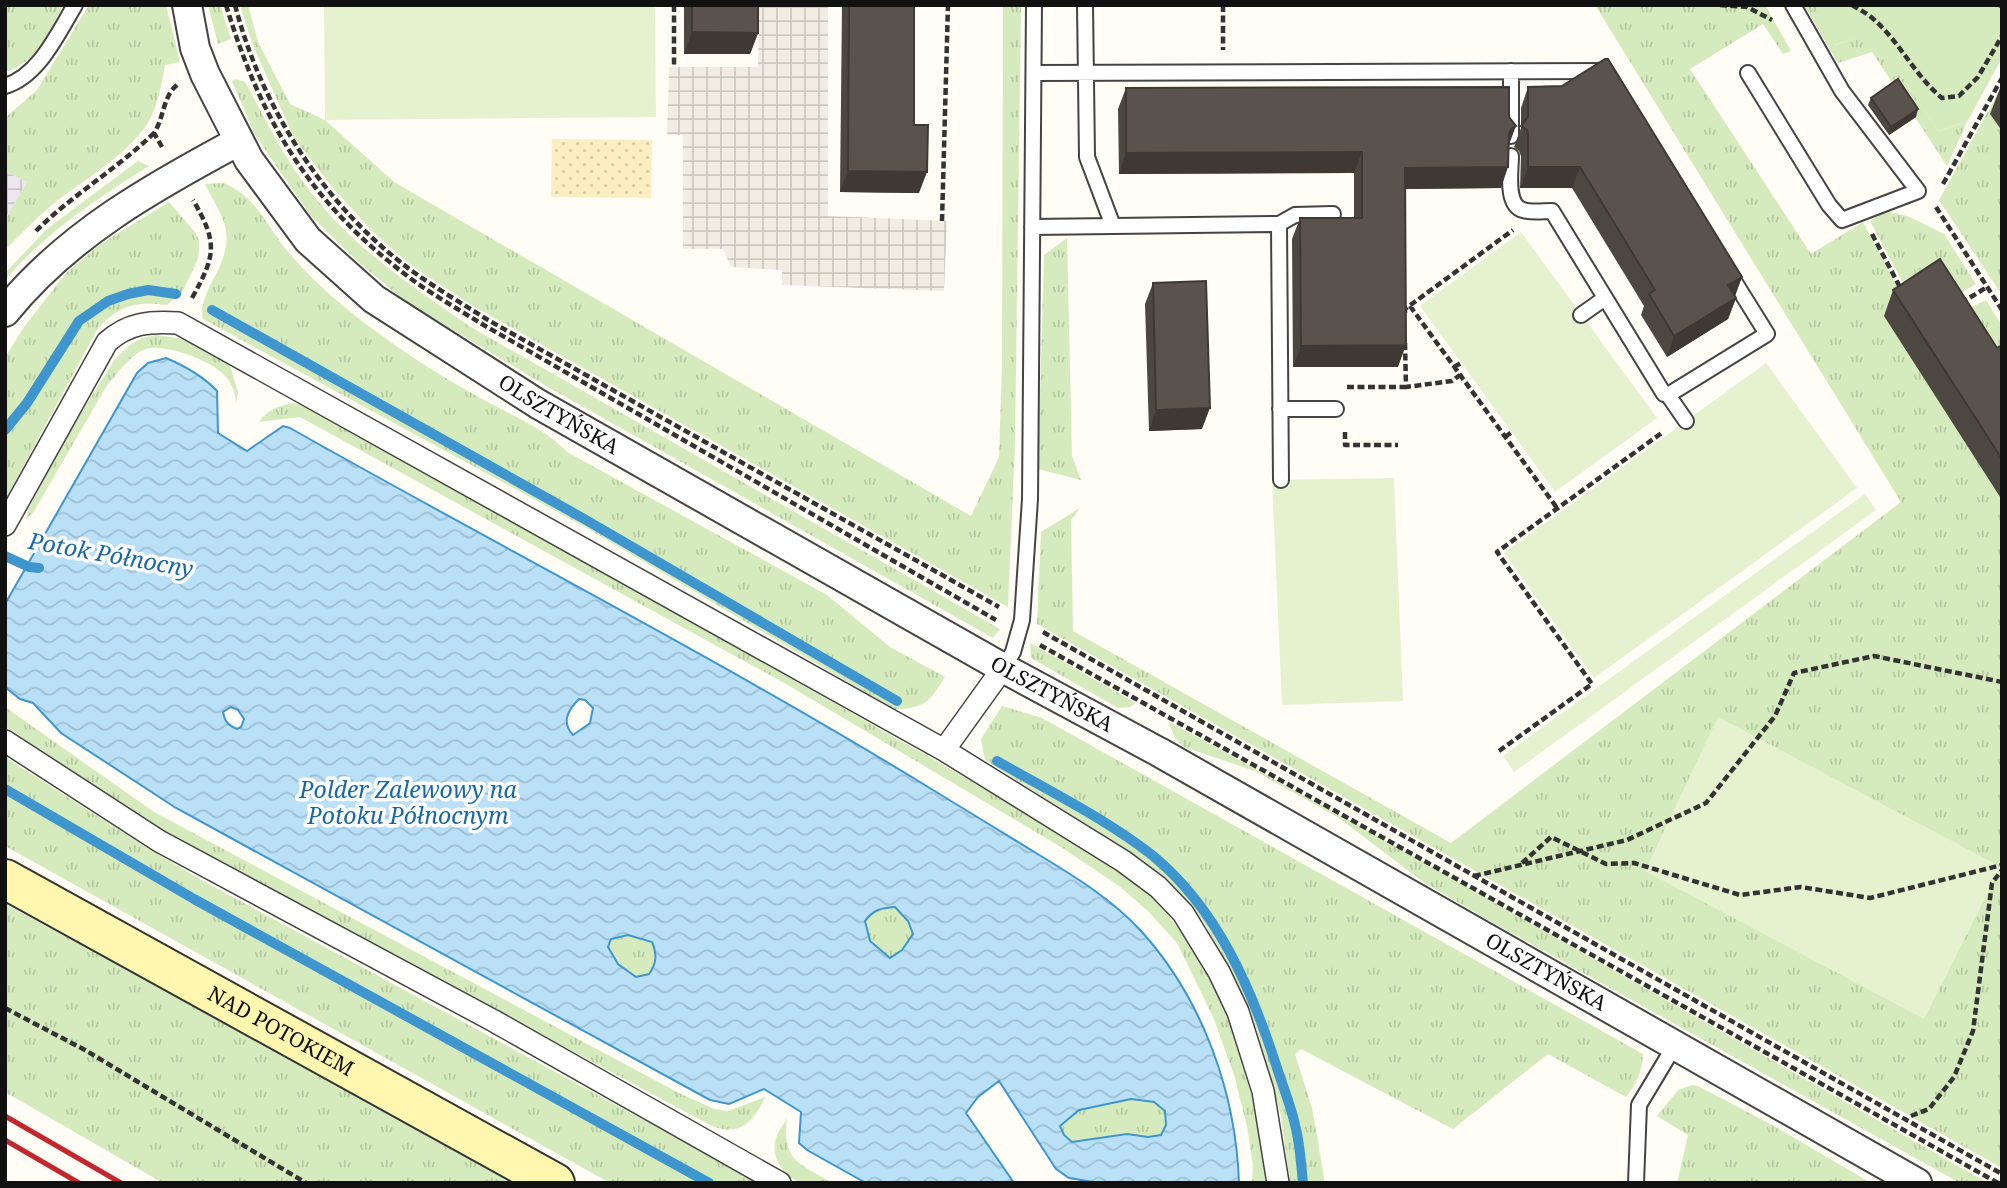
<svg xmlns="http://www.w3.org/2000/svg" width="2007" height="1188" font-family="'Noto Serif',serif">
	<defs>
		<pattern id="industrial-grid" width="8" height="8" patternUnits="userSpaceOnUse" patternTransform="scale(1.75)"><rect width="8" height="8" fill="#eee6ef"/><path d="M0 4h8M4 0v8" fill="none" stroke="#cbc4cc"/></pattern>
		<pattern id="grass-tufts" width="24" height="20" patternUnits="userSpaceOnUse" patternTransform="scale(1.75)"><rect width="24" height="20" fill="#d5ebbd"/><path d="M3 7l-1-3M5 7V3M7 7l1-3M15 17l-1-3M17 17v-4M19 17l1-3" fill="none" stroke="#b6c8a1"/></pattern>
		<pattern id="sand-dots" width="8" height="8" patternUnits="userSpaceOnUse" patternTransform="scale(1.75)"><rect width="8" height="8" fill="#fbeec1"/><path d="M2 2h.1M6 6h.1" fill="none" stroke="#d6cba5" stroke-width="1.8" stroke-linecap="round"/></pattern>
		<pattern id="plaza-grid" width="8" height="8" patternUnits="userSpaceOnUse" patternTransform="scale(1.75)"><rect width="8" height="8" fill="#f1ede2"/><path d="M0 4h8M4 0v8" fill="none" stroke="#cecac1"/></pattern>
		<pattern id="water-waves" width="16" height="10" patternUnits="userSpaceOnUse" patternTransform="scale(1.75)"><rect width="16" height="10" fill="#b9e0f7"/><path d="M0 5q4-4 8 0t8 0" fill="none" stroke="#9ebfd3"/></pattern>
	</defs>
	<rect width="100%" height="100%" fill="#fffdf5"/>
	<path fill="url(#industrial-grid)" d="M 5,171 L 27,182 L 5,219 Z"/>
	<path fill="url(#grass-tufts)" d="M 5,5 L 63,5 C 50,31 36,64 5,72 Z
		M 89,5 L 166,5 L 180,62 L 165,65 C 161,86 158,108 146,126 C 122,159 83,180 52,205 C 35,219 20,235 5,250 L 5,219 L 27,182 L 5,171 L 5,118 L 37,90 Z
		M 208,5 L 220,5 L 231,39 L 218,44 Z
		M 240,5 L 248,5 L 258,42 L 290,104 L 325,120 L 394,182 L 971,516 L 999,457 L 1002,364 L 1003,5 L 1021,5 L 1015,443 L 1008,607 L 471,305 L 409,264 L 371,230 L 333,188 L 294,138 L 252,43 Z
		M 1595,5 L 1765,5 L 1791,51 L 1783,54 L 1763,24 L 1690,69 L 1811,254 L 1863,222 L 1905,302 L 1911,298 L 1870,221 L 1882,213 L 1891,212 L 1910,217 L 1944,234 L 1976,284 L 1956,296 L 1965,310 L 1986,300 L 2002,326 L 2002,1168 L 1037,624 L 1041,532 L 1080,508 L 1071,520 L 1073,631 L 1451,843 L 1901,502 Z
		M 1804,5 L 1815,5 L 1835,45 L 1873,32 L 1938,131 L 1967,122 L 1947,166 L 1872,52 L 1838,63 Z
		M 236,79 L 245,82 L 249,89 C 267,123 285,159 309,190 C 352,247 412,286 469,326 L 1000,629 L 993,638 L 548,387 L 405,301 L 357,261 L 310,215 L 255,135 L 232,81 Z
		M 2002,86 L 2002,295 L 1939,200 Z
		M 138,161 L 149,166 C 96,199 45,233 5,280 L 5,273 L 48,228 Z
		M 223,183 C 253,194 265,222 284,247 C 303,270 325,291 348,310 C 388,342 433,372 477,396 C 506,413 544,427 567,452 L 827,595 L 890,647 L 945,677 C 929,702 925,709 893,709 L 585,527 L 203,319 C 197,290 232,266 226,230 C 223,214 212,199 205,184 Z
		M 169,202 L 195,232 L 199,240 L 199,249 L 198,259 L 182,293 L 167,305 C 136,301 118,305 97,330 L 5,500 L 5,357 L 24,327 L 66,273 L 102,243 Z
		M 1067,238 L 1072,456 L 1081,480 L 1038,469 L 1044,255 Z
		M 156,335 L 183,339 L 229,362 L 238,392 L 236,404 C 236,393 231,381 223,374 C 209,360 165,343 146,349 C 132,353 115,376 106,387 L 33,513 L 26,519 L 28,510 L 67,435 L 115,359 L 130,345 L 142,338 Z
		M 293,403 L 309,407 C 503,516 697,625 890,735 C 943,764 995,795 1047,826 C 1083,847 1131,873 1158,904 C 1229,982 1252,1082 1268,1183 L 1252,1183 L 1253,1165 L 1247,1127 L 1235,1078 L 1214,1019 L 1177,943 L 1148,911 L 1119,886 L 1061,847 L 786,684 L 300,417 L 259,422 C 268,409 278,406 293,403 Z
		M 1030,643 L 1136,703 L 1130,707 L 1118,708 L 1031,658 Z
		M 1002,706 L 1042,718 L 1643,1054 C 1642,1072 1637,1083 1626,1097 L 1548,1054 L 1453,1129 L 1301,1049 L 1295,1054 L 1312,1108 L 1325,1183 L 1290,1183 L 1281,1116 L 1257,1031 L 1224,960 L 1204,922 L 1156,872 L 1127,850 L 985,760 L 981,739 Z
		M 5,707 L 154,812 L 677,1092 L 714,1109 L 728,1111 L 765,1097 C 754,1122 738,1138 710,1125 L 154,827 L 5,726 Z
		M 1168,721 L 1356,824 L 1988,1183 L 1960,1183 L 1490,921 L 1423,882 L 1339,818 L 1255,771 L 1184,747 L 1175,738 Z
		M 5,757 L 144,846 L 207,883 L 760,1183 L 610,1183 L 5,846 Z
		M 5,904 L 287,1055 L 517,1183 L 163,1183 L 5,1092 Z
		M 883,907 L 895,907 L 908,921 L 913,934 L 902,950 L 890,958 L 870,941 L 865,921 L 871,913 Z
		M 628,935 L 652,942 C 657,954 657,963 649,974 L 636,977 L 618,964 L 607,946 L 611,939 Z
		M 1692,1085 L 1698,1086 L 1774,1126 L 1871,1183 L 1677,1183 L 1688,1135 L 1657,1116 L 1678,1090 Z
		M 1131,1099 L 1154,1102 L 1165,1111 L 1166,1125 L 1161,1135 L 1148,1137 L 1127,1134 L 1072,1142 L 1064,1135 L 1060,1126 L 1079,1110 Z
		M 787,1118 C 782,1162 799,1163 832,1183 C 823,1183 811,1185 803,1183 C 784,1178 770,1158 776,1138 C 778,1131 784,1124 787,1118 Z"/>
	<path fill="url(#sand-dots)" d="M 552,139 L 652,140 L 651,198 L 551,197 Z"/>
	<path fill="#d5ebbd" d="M 1815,5 L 2002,5 L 2002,58 L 1967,122 L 1938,131 L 1873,33 L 1834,45 Z"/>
	<path fill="#e6f2cf" d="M 324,5 L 655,5 L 656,117 L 325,120 Z
		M 1521,232 L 1657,418 L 1555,492 L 1420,306 Z
		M 1766,363 L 1857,488 L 1594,678 L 1504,553 Z
		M 1394,478 L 1403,701 L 1282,705 L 1272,480 Z
		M 1865,494 L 1876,510 L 1514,772 L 1503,756 Z
		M 1718,717 L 2001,867 L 1924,1019 L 1645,871 Z"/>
	<path fill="url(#plaza-grid)" d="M 759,5 L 828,5 L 828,216 L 947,221 L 944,291 L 782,285 L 782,270 L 731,267 L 723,249 L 683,249 L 683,135 L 667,135 L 669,67 L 758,67 Z"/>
	<path fill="url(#water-waves)" stroke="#3f96cf" stroke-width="2" fill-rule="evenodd" d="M 166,358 C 185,366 202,375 217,391 L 218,433 L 247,451 L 283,426 L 290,428 C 504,549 723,661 933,790 C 967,811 1002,832 1036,853 C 1074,876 1112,899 1142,932 C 1203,1000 1236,1093 1239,1183 L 1099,1183 L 1069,1178 L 1056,1169 L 999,1081 L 978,1097 L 966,1113 L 1014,1183 L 866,1183 L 807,1150 L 799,1143 L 801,1112 L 764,1089 L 729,1104 L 710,1100 L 176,808 L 61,733 L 33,703 L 20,699 L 5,687 L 5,604 L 137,373 L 148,363 ZM 579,699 L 585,700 L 593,708 L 590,723 L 573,735 C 561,722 568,710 579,699 ZM 231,707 L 238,710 L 244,719 L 241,727 L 237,729 C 228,725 225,722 223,712 ZM 895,907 L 908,921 L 913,934 L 902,950 L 890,958 L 870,941 L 865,921 C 873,910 881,908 895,907 ZM 628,935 L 652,942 C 657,954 657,963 649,974 L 636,977 L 618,964 L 608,947 L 611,939 ZM 1131,1099 L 1154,1102 L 1165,1111 L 1166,1125 L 1161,1135 L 1148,1137 L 1127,1134 L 1072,1142 L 1064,1135 L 1060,1126 L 1079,1110 Z"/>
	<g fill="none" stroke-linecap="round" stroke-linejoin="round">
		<path stroke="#3f96cf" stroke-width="10" d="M 212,310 L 586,520 L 897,701
			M 5,430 L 27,403 L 79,321 L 108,301 L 128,294 L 148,290 L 176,294
			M 5,556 L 29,567 L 39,568
			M 997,761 C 1047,790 1106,819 1152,855 C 1218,909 1252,990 1277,1068 C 1283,1087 1291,1106 1295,1125 C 1300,1143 1301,1164 1303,1183
			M 5,789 L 194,899 L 709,1183"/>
		<g stroke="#444" stroke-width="18">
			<path id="service" d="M 1085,5 L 1087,157 L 1113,226 L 1279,224 L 1295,215 L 1333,214
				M 1511,71 L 1511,136
				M 1034,73 L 1605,71
				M 1748,73 L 1829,205 L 1842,220 L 1918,191 L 1842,91 L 1793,5
				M 5,86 C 39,76 58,33 75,5
				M 1511,156 C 1511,171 1505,205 1523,210 C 1531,213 1543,211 1552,211 L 1664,394 L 1668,395 L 1767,334 L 1729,273
				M 1279,224 L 1281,480
				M 1032,227 L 1113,226
				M 1581,315 L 1605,298
				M 1668,395 L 1686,421
				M 1280,409 L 1336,409
				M 1003,668 L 1013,652 L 1022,620 L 1030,499 L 1034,5
				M 1636,1183 L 1639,1105 L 1675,1045"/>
		</g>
		<g stroke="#444" stroke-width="24">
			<path id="pedestrian" d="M 5,525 L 107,342 C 128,323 150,321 178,323 L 944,750 L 1123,861 L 1158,887 L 1183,913 L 1219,972 L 1238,1012 L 1263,1091 L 1278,1183
				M 5,741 L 159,841 L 494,1021 L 780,1183
				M 944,750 L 1003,668"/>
		</g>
		<g stroke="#444" stroke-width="32">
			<g id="minor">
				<path id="s1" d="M 187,5 L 195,48 L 205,74 L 249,160 L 308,240 L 374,299 L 538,404 L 1003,668 L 1159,752 L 1917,1183"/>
				<path d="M 5,312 C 67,235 153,187 239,141"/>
			</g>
		</g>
		<g stroke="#333" stroke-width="42">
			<g id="secondary">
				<path id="s2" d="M 5,879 L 555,1183"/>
			</g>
		</g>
		<path stroke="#333" stroke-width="4.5" stroke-dasharray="7 3.5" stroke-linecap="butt" d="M 226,5 C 262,123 310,203 410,278 C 433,295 458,309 482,324 L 996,620
			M 235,5 C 262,109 325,207 412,271 C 437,289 463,304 488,320 L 999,607
			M 674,5 L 674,67
			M 1223,5 L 1223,50
			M 1720,5 L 1747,7 L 1772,20
			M 1852,5 C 1858,9 1865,12 1871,17 C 1899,40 1914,75 1942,98 L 1959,96 L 1978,77 L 2002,36
			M 1999,5 L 2002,6
			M 162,147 L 154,133 C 164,118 163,96 177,85
			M 1943,184 L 2002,78
			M 1936,207 L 2002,310
			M 942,221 L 948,5
			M 36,231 C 72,195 117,169 154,133
			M 1872,234 L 1902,291
			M 192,298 C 216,255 218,243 193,200
			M 1961,303 L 1987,287
			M 1410,306 L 1557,508
			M 1405,313 L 1405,309 L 1513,230
			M 1405,343 L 1406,387 L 1452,381 L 1460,375
			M 1454,367 L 1461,363
			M 1347,387 L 1406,387
			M 1345,432 L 1345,445 L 1398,445
			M 1505,437 L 1512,432
			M 1043,632 L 2002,1174
			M 1040,645 L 1998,1183
			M 1499,751 L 1592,684 L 1497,552 L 1663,432
			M 1522,863 L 1551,837 L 1606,864 L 1634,863 L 1740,895 L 1801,887 L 1870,898 L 2002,865
			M 1474,876 L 1627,840 L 1706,803 L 1775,716 L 1794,673 L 1874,656 L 2002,682
			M 5,1008 L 85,1050 L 306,1183
			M 1911,1116 L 1929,1109 L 1954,1077 L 1973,1031 L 1992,883 L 2002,870"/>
		<use href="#service" stroke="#fff" stroke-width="14"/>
		<use href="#pedestrian" stroke="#fff" stroke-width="21"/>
		<use href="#minor" stroke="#fff" stroke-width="28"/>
		<use href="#secondary" stroke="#fff6b0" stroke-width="38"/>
		<path stroke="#c4262e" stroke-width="5" d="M 5,1116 L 121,1183
			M 5,1140 L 79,1183"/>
	</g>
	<path fill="#4d4742" d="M 684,5 L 758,5 L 758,33 L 750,54 L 684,54 Z
		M 842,5 L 914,5 L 914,125 L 919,193 L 840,192 Z
		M 2002,83 L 2002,131 L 1990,114 Z
		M 1528,87 L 1742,277 L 1735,296 L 1736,298 L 1728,319 L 1667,357 L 1641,315 L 1644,306 L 1572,188 L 1520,188 L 1521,156 L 1519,151 L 1514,147 L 1521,128 L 1521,108 Z
		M 1126,88 L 1509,145 L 1501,188 L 1405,189 L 1398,367 L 1293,367 L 1292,239 L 1300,218 L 1354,218 L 1354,173 L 1119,174 L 1118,109 Z
		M 1871,98 L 1916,117 L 1889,135 L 1868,105 Z
		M 1153,283 L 1202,429 L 1149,431 L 1145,304 Z
		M 1893,290 L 1997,348 L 2002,345 L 2002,500 L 1884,316 Z"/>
	<path fill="#3f3936" d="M 692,32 L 758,33 L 750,54 L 684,54 Z
		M 1918,109 L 1916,117 L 1889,135 L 1891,127 Z
		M 1516,126 L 1508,147 L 1503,150 L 1511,129 Z
		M 1362,152 L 1354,173 L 1119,174 L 1126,153 Z
		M 1508,167 L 1501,188 L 1397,189 L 1405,168 Z
		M 1528,167 L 1580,167 L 1572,188 L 1520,188 Z
		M 848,171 L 927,172 L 919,193 L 840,192 Z
		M 1742,277 L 1734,298 L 1728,285 Z
		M 1736,298 L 1728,319 L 1667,357 L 1674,336 Z
		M 1406,345 L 1398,367 L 1293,367 L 1301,346 Z
		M 1210,408 L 1202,429 L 1149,431 L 1156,410 Z"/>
	<path fill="#5a524d" stroke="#3f3936" stroke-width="2" d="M 692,5 L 758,5 L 758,33 L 692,32 Z
		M 849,5 L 914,5 L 914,125 L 928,125 L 927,172 L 848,171 Z
		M 1605,59 L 1608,59 L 1742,277 L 1728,285 L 1736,298 L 1674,336 L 1649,294 L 1655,290 L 1580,167 L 1528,167 L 1528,134 L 1527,130 L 1521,126 L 1528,117 L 1528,87 L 1562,86 Z
		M 1898,79 L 1918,109 L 1891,127 L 1871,98 Z
		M 1509,87 L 1509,117 L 1516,126 L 1511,129 L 1509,134 L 1508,167 L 1405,168 L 1406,345 L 1301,346 L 1300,218 L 1362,218 L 1362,152 L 1126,153 L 1126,88 Z
		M 1940,259 L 1997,348 L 2002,345 L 2002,459 L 1893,290 Z
		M 1206,281 L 1210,408 L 1156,410 L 1153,283 Z"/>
	<g text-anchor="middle" stroke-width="7" stroke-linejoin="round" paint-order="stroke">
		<g font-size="21" fill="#111" stroke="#fff">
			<text dy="7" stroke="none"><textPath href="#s1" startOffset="574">OLSZTYŃSKA</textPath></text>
			<text dy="7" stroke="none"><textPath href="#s1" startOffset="1141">OLSZTYŃSKA</textPath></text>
			<text dy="7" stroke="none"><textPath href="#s1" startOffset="1708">OLSZTYŃSKA</textPath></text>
			<text dy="7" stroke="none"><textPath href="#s2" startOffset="315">NAD POTOKIEM</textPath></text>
		</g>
		<g font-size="23" font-style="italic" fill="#1768a6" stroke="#fff">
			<text transform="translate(111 555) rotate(10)" y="8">Potok Północny</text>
			<text x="408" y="798">Polder Zalewowy na<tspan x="408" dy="26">Potoku Północnym</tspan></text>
		</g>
	</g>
	<rect width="2007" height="1188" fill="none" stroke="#111111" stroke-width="14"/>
</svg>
